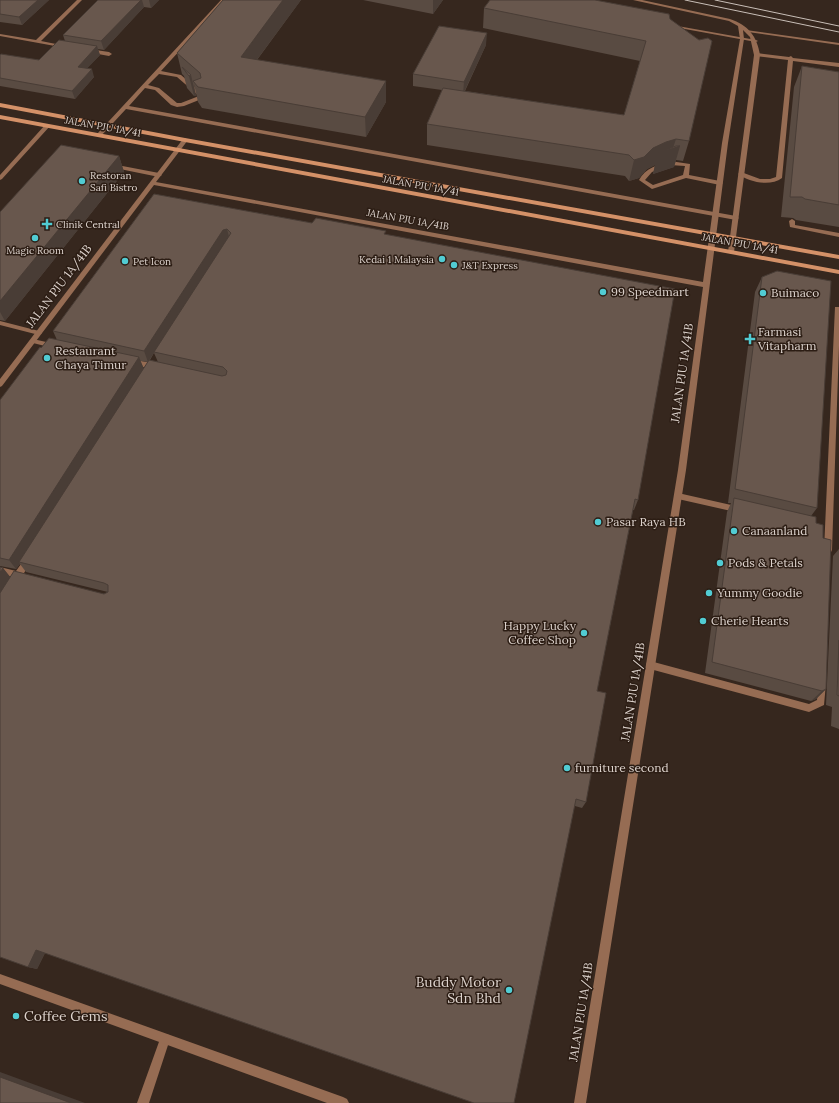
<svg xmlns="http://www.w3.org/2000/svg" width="839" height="1103" font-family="Lora,serif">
	<rect width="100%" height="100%" fill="#36271e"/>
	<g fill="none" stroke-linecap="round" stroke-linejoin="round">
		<path fill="#966c53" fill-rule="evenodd" d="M 221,0 L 226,0 L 161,71 L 181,75 L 204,95 L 204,98 L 184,106 L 177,107 L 171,105 L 155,90 L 145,88 L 129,106 L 736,216 L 739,218 L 736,220 L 126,109 L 101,136 L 97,136 L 97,134 ZM 159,74 L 177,77 L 199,96 L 181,103 L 177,103 L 159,88 L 148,85 Z
			M 672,25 L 756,40 L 758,41 L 756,42 L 674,27 L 672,27 Z
			M 746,30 L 839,43 L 839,45 L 748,32 L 746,32 Z
			M 757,53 L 789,57 L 791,56 L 793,58 L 839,63 L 839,67 L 793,61 L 782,178 C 770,187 749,182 738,174 L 741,172 L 760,179 L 770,179 L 776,177 L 788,60 L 755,56 L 754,55 Z
			M 670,161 L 690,164 L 689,175 L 720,181 L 723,183 L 720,185 L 686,178 L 652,189 L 639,180 C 645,168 658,165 670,161 ZM 670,165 L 685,166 L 683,175 L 653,185 L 645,180 L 652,172 Z
			M 112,164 L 159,173 L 162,175 L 159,177 L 110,167 L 110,165 Z
			M 792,219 L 795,221 L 795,225 L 839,233 L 839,237 L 790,227 L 789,221 Z
			M 835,307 L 839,307 L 839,346 L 832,550 L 831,552 L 825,552 L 824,550 Z
			M 0,321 L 39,331 L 42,333 L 39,335 L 0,325 Z
			M 31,339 L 33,339 L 55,344 L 56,346 L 53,348 L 33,343 L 31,343 Z
			M 131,359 L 157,364 L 160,367 L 157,370 L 129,364 L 128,362 Z
			M 678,493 L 740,507 L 743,508 L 744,510 L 743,512 L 740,513 L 678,499 L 675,498 L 674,496 L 675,494 Z
			M 29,556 L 32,557 L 33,559 L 24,573 L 26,576 L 25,578 L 20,579 C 17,583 16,585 11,584 L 10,581 L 12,577 L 0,573 L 0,567 L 16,571 L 26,557 Z
			M 650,661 L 809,704 L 817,700 L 819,680 L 822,679 L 825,680 L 826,683 L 824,705 L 809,712 L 650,669 L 647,668 L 646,665 L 647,662 Z
			M 165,1034 L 169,1035 L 170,1039 L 149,1103 L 137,1103 L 160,1039 L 161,1035 Z"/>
		<path fill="#966c53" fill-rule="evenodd" d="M 77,0 L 82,0 L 41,41 L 66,46 L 66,48 L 0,36 L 0,34 L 36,40 Z
			M 633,0 L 642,0 L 730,19 C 748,25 757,36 760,55 L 734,252 L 731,254 L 728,252 L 754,55 L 750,37 L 743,30 L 744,39 L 728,143 L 686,470 L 586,1103 L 574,1103 L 678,470 L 703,287 L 154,185 L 2,386 L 0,387 L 0,379 L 183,139 L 185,138 L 188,140 L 156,182 L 703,282 L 722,143 L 740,39 L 738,26 L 729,21 Z
			M 89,49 L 109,52 L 112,54 L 109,56 L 87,52 L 87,50 Z
			M 45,125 L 50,126 L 2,179 L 0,180 L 0,175 Z
			M 0,974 L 343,1097 L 347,1099 L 349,1103 L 327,1103 L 0,984 Z"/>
		<path fill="#d49168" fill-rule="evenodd" d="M 0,103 L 185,138 L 839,255 L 839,259 L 185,142 L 0,107 Z
			M 0,115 L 839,270 L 839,274 L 0,119 Z"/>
		<path stroke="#c9bfb8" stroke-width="1" d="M 685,0 L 839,32
			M 715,0 L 839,26"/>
	</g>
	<path fill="#594b42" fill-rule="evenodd" d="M 0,0 L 49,0 L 22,25 L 0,22 Z
		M 98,0 L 159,0 L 151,8 L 144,7 L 104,50 L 98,49 L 100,55 L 87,68 L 94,77 L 75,99 L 0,86 L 0,55 L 39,60 L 65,41 L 63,35 Z
		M 223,0 L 301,0 L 257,60 L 386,102 L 366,137 L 202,108 L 198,102 L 194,84 L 196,96 L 194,96 L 187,88 L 184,76 L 182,74 L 177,53 Z
		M 363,0 L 443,0 L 433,14 Z
		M 484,8 L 669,14 L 689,141 L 683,161 L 676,160 L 674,167 L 653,174 L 655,165 L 647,169 L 639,178 L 629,181 L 625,176 L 427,145 L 427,124 L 442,90 L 413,86 L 413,74 L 486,45 L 465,91 L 624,115 L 640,61 L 483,28 Z
		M 802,66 L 839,72 L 839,227 L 796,220 L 793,218 L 781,217 L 794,87 Z
		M 119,156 L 124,172 L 5,321 L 0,320 L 0,212 Z
		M 154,194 L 312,223 L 386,234 L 638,500 L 634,510 L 633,510 L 597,691 L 586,802 L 582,808 L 575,806 L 45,953 L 37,969 L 28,967 L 3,568 L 10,577 L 104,594 L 108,592 L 26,572 L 20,564 L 16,569 L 0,566 L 0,400 L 41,348 L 57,340 L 53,331 ZM 154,353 L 158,362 L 150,360 ZM 140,361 L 148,362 L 144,369 Z
		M 762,277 L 817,508 L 811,516 L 816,523 L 823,538 L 826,689 L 816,699 L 811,701 L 705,673 L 727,512 L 731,503 L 728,503 L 755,292 Z
		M 839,549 L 839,729 L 831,726 L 832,707 L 826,705 L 833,556 Z"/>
	<path fill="#493d36" d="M 38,0 L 49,0 L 22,25 L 19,17 Z
		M 141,0 L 142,0 L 144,7 L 104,50 L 101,41 Z
		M 149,0 L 159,0 L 151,8 Z
		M 283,0 L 301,0 L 244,77 L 241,57 Z
		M 433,0 L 443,0 L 433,14 Z
		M 487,33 L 486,45 L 463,94 L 464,82 Z
		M 97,46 L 100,55 L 81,75 L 78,67 Z
		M 92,69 L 94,77 L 75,99 L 72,91 Z
		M 191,75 L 196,96 L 194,96 L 189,76 Z
		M 386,81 L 386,102 L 366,137 L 365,117 Z
		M 676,139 L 673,148 L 680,146 L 674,167 L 653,174 L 655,165 L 647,169 L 639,178 L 629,181 L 634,160 L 653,148 L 666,142 Z
		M 119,156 L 124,172 L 5,321 L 0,312 L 0,301 Z
		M 227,229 L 230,241 L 226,242 L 148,362 L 144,351 L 223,230 Z
		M 139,357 L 144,369 L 19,562 L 20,564 L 16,569 L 9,560 Z
		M 3,568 L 11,578 L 0,594 L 0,572 Z
		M 826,689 L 816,699 L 811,701 L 822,691 Z
		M 36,950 L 45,953 L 37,969 L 28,967 Z
		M 0,1072 L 85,1103 L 71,1103 L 0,1077 Z"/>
	<path fill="#68574d" stroke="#493d36" d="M 0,0 L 38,0 L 19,17 L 0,14 Z
		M 98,0 L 141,0 L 101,41 L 63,35 Z
		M 223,0 L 283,0 L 241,57 L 386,81 L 365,117 L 198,87 L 193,81 L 201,78 L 200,73 L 177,53 Z
		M 490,0 L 595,0 L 669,14 L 670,19 L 699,40 L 708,38 L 712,41 L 689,141 L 676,139 L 666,142 L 653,148 L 644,157 L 634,160 L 629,155 L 427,124 L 443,88 L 624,115 L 646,41 L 484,8 Z
		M 439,26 L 487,33 L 464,82 L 413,74 Z
		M 59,40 L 97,46 L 78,67 L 92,69 L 72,91 L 0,78 L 0,55 L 1,54 L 39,60 Z
		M 802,66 L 839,72 L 839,205 L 805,199 L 802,197 L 790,197 Z
		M 182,67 L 191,75 L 189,76 Z
		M 61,145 L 119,156 L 0,301 L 0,212 Z
		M 676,146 L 680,146 L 658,153 Z
		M 154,194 L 312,223 L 316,218 L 386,231 L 384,234 L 675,289 L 638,500 L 635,499 L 597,691 L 606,693 L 586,802 L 576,799 L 514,1103 L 474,1103 L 36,950 L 28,967 L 0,957 L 0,593 L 14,571 L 104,594 L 108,592 L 108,585 L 104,583 L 19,562 L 149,360 L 222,376 L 226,375 L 227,371 L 223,367 L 154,352 L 231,233 L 227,229 L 223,230 L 144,351 L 53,331 Z
		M 777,271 L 831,281 L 817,508 L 735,489 L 762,277 Z
		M 49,338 L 139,357 L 9,560 L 0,558 L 0,400 L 40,347 L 41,348 Z
		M 734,498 L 816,517 L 816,523 L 823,525 L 823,538 L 831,540 L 826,689 L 822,691 L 712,662 Z
		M 0,567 L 3,568 L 0,572 Z
		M 839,640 L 839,696 L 837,695 Z
		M 0,1077 L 71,1103 L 0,1103 Z"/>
	<g fill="#51ccd3" stroke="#2c1d14" stroke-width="1.5">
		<circle cx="82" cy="181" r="4"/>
		<path d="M45 218h4v4h4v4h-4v4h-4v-4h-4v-4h4z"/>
		<circle cx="35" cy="238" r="4"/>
		<circle cx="442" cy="259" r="4"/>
		<circle cx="125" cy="261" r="4"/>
		<circle cx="454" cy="265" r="4"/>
		<circle cx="603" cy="292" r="4"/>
		<circle cx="763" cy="293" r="4"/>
		<path d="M748 333h4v4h4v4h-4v4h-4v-4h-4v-4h4z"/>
		<circle cx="47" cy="358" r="4"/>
		<circle cx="598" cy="522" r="4"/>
		<circle cx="734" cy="531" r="4"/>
		<circle cx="720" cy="563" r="4"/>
		<circle cx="709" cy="593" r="4"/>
		<circle cx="703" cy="621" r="4"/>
		<circle cx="584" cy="633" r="4"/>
		<circle cx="567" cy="768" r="4"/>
		<circle cx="509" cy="990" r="4"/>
		<circle cx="16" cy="1016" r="4"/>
	</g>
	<g text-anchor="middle" stroke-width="3" stroke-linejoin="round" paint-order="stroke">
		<g font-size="10" fill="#ddd3cd" stroke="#2c1d14">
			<text transform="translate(103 126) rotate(10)" y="4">JALAN PJU 1A/41</text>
			<text transform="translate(421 185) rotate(10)" y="4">JALAN PJU 1A/41</text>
			<text transform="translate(408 219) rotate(10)" y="4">JALAN PJU 1A/41B</text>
			<text transform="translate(740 243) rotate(10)" y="4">JALAN PJU 1A/41</text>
		</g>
		<g font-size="10" fill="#ddd3cd" stroke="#2c1d14" text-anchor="start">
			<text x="90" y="179">Restoran<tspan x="90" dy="12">Safi Bistro</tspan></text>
			<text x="56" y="228">Clinik Central</text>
			<text x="35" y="254" text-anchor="middle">Magic Room</text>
			<text x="434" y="263" text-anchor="end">Kedai 1 Malaysia</text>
			<text x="133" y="265">Pet Icon</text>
			<text x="462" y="269">J&amp;T Express</text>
		</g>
		<g font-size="12" fill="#ddd3cd" stroke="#2c1d14">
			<text transform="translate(59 286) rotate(-53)" y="4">JALAN PJU 1A/41B</text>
			<text transform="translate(682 373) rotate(-82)" y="4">JALAN PJU 1A/41B</text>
			<text transform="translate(633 692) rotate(-81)" y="4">JALAN PJU 1A/41B</text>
			<text transform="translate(581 1012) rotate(-81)" y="4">JALAN PJU 1A/41B</text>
		</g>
		<g font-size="12" fill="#ddd3cd" stroke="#2c1d14" text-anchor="start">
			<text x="611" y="296">99 Speedmart</text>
			<text x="771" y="297">Buimaco</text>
			<text x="758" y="336">Farmasi<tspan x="758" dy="14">Vitapharm</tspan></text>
			<text x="55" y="355">Restaurant<tspan x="55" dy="14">Chaya Timur</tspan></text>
			<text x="606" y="526">Pasar Raya HB</text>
			<text x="742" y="535">Canaanland</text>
			<text x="728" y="567">Pods &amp; Petals</text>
			<text x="717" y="597">Yummy Goodie</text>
			<text x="711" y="625">Cherie Hearts</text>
			<text x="576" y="630" text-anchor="end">Happy Lucky<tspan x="576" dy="14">Coffee Shop</tspan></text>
			<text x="575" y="772">furniture second</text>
		</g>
		<g font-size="14" fill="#ddd3cd" stroke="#2c1d14" text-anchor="end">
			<text x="501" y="987">Buddy Motor<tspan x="501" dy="16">Sdn Bhd</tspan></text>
			<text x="24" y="1021" text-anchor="start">Coffee Gems</text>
		</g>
	</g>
</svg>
